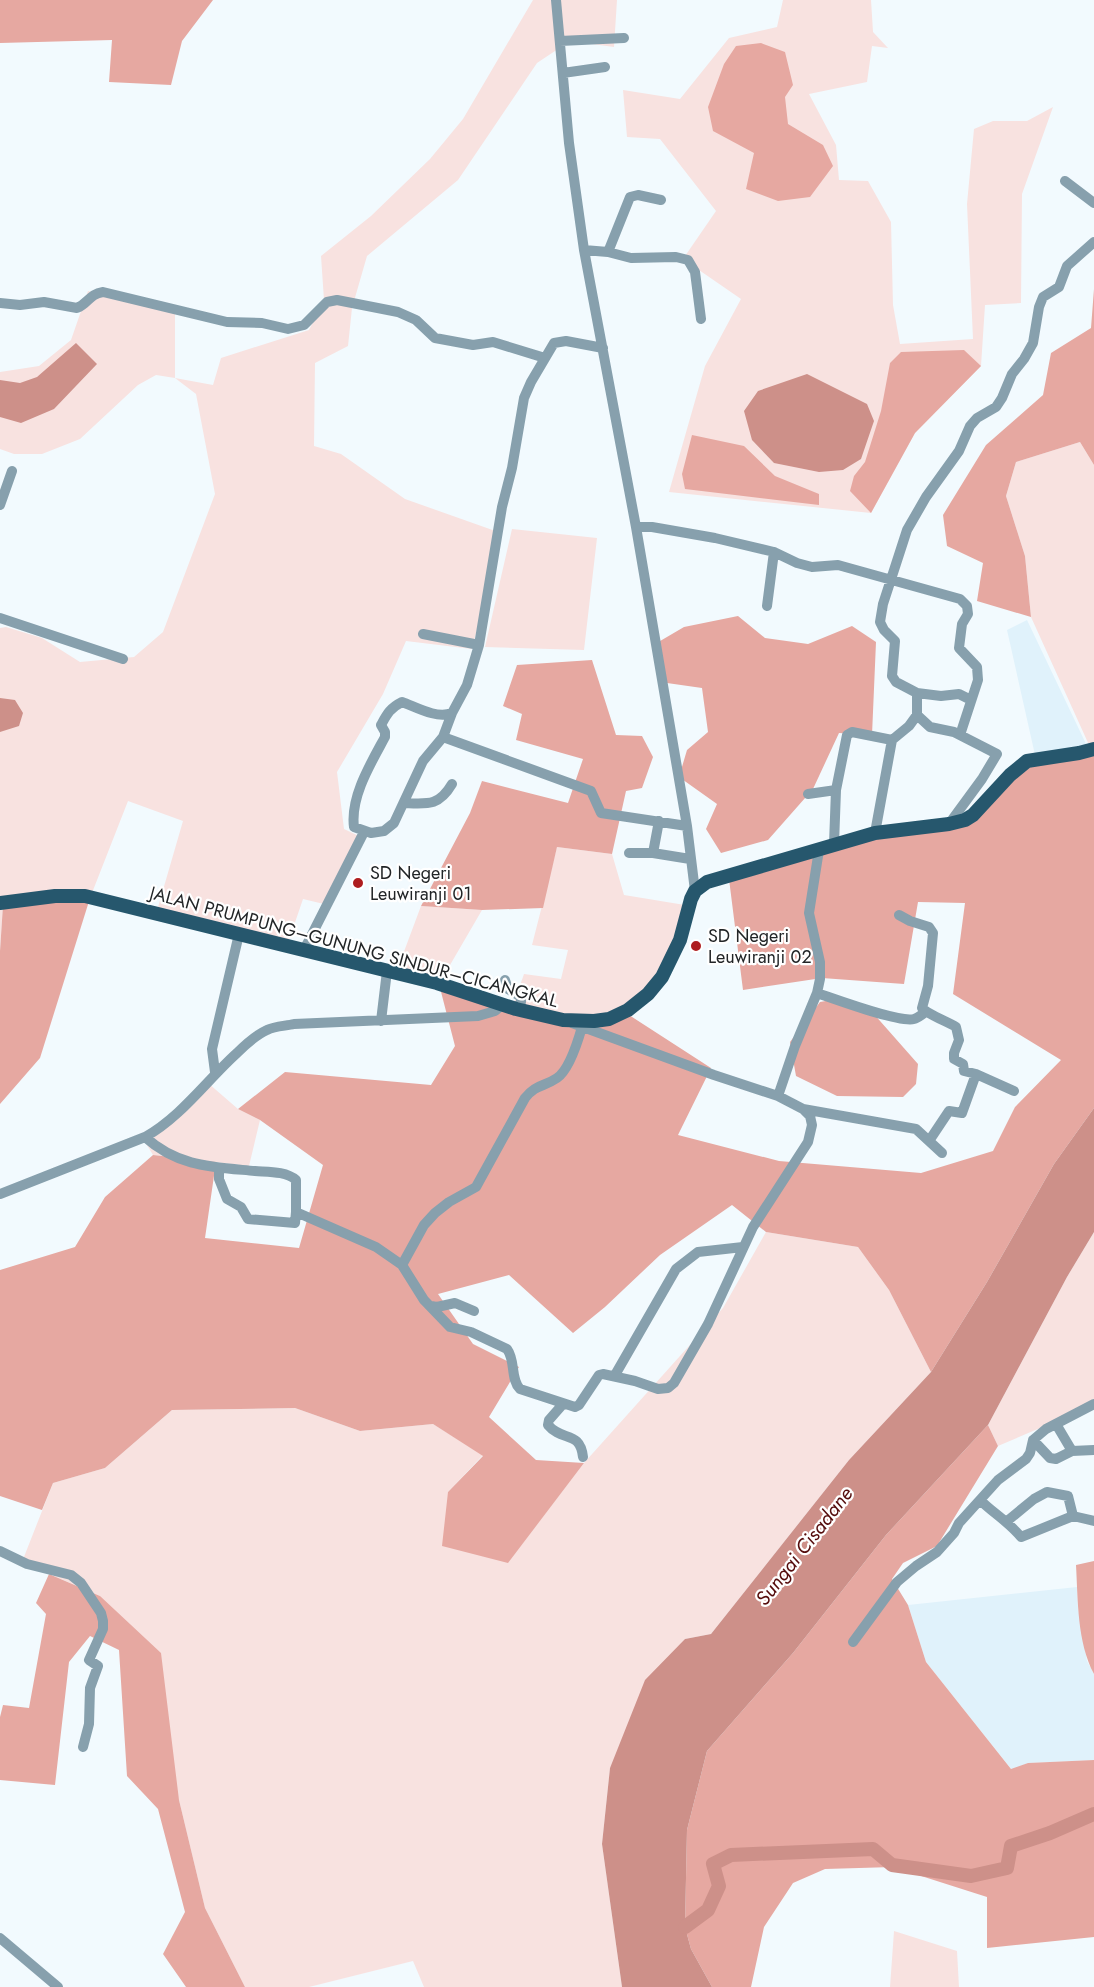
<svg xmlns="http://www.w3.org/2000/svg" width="1094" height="1987" font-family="Jost,sans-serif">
	<rect width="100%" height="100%" fill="#f2fafe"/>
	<path fill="#e0f2fb" d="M 1027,620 L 1087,746 L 1035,755 L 1007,630 Z
		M 1077,1587 L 1078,1608 L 1087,1661 L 1094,1674 L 1094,1760 L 1028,1763 L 1012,1770 L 926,1662 L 908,1605 Z"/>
	<path fill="#f8e2e0" d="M 533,0 L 617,0 L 614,47 L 570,41 L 537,63 L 458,180 L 367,256 L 352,308 L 348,346 L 315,363 L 314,446 L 341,454 L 405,499 L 501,533 L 472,649 L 406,641 L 383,694 L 337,772 L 344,829 L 361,837 L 328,905 L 303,899 L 287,946 L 156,914 L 183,821 L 128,801 L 90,898 L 3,905 L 0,950 L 0,628 L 6,627 L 42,638 L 80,662 L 134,657 L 163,632 L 215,494 L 196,394 L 175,378 L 156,375 L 138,385 L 80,439 L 42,454 L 14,454 L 0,449 L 0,372 L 39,366 L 71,340 L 88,291 L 175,310 L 175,378 L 213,385 L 221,358 L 309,330 L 324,300 L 321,256 L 371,216 L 430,159 L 463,119 Z
		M 783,0 L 871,0 L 873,32 L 888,48 L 872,46 L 867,82 L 809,94 L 836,145 L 839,180 L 868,181 L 891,222 L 893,305 L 900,344 L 973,339 L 967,204 L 974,129 L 993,121 L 1027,121 L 1053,107 L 1022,194 L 1021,303 L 985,305 L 981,366 L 915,433 L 871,513 L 669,492 L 705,366 L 741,299 L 683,259 L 716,211 L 660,139 L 627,137 L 623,90 L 680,99 L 729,38 L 777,27 Z
		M 1080,442 L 1094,465 L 1094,756 L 1031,617 L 1025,556 L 1006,496 L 1016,462 Z
		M 512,529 L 597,538 L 584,650 L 485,647 Z
		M 557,847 L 612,854 L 624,895 L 691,906 L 670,972 L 604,1022 L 511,1011 L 524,974 L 561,979 L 568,950 L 532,945 Z
		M 421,906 L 482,910 L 439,984 L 396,973 Z
		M 208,1083 L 238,1109 L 260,1120 L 249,1166 L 153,1155 L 142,1137 Z
		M 766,1232 L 858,1247 L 889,1290 L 931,1372 L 849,1460 L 711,1634 L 685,1639 L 610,1768 L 602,1844 L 622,1987 L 424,1987 L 413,1961 L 309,1987 L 245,1987 L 205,1908 L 179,1800 L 100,1596 L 22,1562 L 53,1483 L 105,1468 L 172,1410 L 295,1408 L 360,1431 L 433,1424 L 483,1455 L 448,1492 L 508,1562 L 584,1463 L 723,1308 Z
		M 1094,1232 L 1094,1405 L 998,1446 L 988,1425 L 1067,1277 Z
		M 894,1931 L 957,1951 L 959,1987 L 890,1987 Z"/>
	<path fill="#e6a8a1" d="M 0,0 L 213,0 L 182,41 L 171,85 L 109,82 L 112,40 L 0,43 Z
		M 761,43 L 785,52 L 793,85 L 785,97 L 788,124 L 823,145 L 833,166 L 810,197 L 778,201 L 746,189 L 754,153 L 713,131 L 708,107 L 724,64 L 736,46 Z
		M 1094,289 L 1094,465 L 1080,442 L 1016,462 L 1006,496 L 1025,556 L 1031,617 L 977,601 L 983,563 L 947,546 L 943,515 L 986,445 L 1043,395 L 1051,353 L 1091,328 Z
		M 964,350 L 981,366 L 915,433 L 871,513 L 850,491 L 854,476 L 865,462 L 881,411 L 890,363 L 901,352 Z
		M 692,435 L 744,446 L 775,476 L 819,494 L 819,505 L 685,489 L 682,474 Z
		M 738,616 L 765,638 L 808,644 L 852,626 L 876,642 L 872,735 L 839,733 L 813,789 L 768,840 L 721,853 L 706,829 L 717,804 L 679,777 L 687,750 L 708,732 L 702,688 L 667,683 L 655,644 L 684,627 Z
		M 592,660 L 616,735 L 642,736 L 653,757 L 642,788 L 626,791 L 612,854 L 557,847 L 543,908 L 482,910 L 421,906 L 470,813 L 482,781 L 568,803 L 583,759 L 516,740 L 522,714 L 503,706 L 517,665 Z
		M 1094,756 L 1094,1108 L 1054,1164 L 987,1282 L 931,1372 L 889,1290 L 858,1247 L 766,1232 L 732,1205 L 660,1255 L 605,1307 L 573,1333 L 509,1275 L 438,1294 L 473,1344 L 519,1367 L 489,1417 L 536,1460 L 584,1463 L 508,1563 L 442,1546 L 448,1492 L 483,1456 L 433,1424 L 360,1431 L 295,1408 L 172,1410 L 105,1468 L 53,1483 L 42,1510 L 0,1496 L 0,1270 L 75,1247 L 105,1197 L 153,1155 L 216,1162 L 205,1238 L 299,1248 L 323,1165 L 260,1120 L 238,1109 L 285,1072 L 431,1085 L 455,1046 L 439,984 L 571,1023 L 629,1015 L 711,1068 L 678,1135 L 779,1161 L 921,1173 L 993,1151 L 1015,1107 L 1061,1060 L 953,994 L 965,903 L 918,902 L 904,984 L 822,978 L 743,990 L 729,879 L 862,839 L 963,822 L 1032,764 Z
		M 90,898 L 40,1058 L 0,1104 L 0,951 L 3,905 Z
		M 843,998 L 873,1013 L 918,1064 L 916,1084 L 903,1097 L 837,1096 L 796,1076 L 790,1042 L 820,1002 Z
		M 988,1425 L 998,1446 L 937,1546 L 903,1563 L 892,1579 L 908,1605 L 926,1662 L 1011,1769 L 1028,1763 L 1094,1760 L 1094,1937 L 987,1948 L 987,1897 L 893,1867 L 825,1869 L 793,1883 L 764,1927 L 751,1987 L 712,1987 L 691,1949 L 685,1927 L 687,1830 L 707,1751 L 793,1653 L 886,1535 Z
		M 1094,1561 L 1094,1674 C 1077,1642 1078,1600 1076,1565 Z
		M 49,1574 L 100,1596 L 161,1653 L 179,1800 L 205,1908 L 245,1987 L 186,1987 L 163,1954 L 185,1912 L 158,1809 L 127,1776 L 119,1650 L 90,1636 L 69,1662 L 55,1785 L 0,1780 L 0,1717 L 3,1705 L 29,1708 L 46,1614 L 36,1603 Z"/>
	<path fill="#cd9089" d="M 76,343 L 97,364 L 54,409 L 21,423 L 0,417 L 0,380 L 20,383 L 37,377 Z
		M 807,374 L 867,404 L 874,421 L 861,459 L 843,470 L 819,472 L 774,463 L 752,440 L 744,411 L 758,391 Z
		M 0,698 L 15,700 L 23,713 L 19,726 L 0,732 Z
		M 1094,1108 L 1094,1232 L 1067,1277 L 988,1425 L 886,1535 L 793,1653 L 707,1751 L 687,1830 L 685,1927 L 691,1949 L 712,1987 L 622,1987 L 602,1844 L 610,1768 L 645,1680 L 685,1639 L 711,1634 L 849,1460 L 931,1372 L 987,1282 L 1054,1164 Z"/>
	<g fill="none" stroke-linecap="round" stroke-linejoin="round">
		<path stroke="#cd9089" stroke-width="14" d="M 685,1927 L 708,1910 L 719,1886 L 713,1864 L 731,1855 L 873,1849 L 892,1865 L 971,1876 L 1007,1868 L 1011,1846 L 1050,1833 L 1094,1814"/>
		<path stroke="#87a0ad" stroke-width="10" d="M 556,0 L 569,143 L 584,250 L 636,527 L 687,826 L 695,891
			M 560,41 L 624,38
			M 563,73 L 605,67
			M 1065,181 L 1094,203
			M 584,250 L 608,252 L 631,258 L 676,257 L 688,260 L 695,272 L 701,319
			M 608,252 L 630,197 L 638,195 L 661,200
			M 0,303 L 20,305 L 44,302 L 77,308 C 89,303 89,294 103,292 L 227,322 L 262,323 L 288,329 L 304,325 L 327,302 L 337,300 L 398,312 L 416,320 L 435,338 L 473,345 L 493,342 L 545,358
			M 0,505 L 12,471
			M 636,527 L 652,527 L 715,538 L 774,552 L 797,563 L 812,567 L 838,565 L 960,599 L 967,606 L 968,614 L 962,624 L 959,648 L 977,667 L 978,680 L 960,735
			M 767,606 L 774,552
			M 0,618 L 123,659
			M 423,634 L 479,645
			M 917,693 L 941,696 L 959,694 L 971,700
			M 452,713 C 436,719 416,707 402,702 C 390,708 387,714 381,725 L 385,732 L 385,737 C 371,763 350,797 354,827 L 371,833 L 384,831 L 394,823 L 423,761 L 443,737 L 452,713 L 467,685 L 479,645 L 502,507 L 512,468 L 524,398 L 531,382 L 554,343 L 566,341 L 603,348
			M 917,715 L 930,727 L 954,732 L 997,754 L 982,779 L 949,824
			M 443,737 L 591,791 L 601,813 L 687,826
			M 836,790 L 847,735 L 852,732 L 892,740
			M 808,794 L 836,790 L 834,844
			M 405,803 C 428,804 439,806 452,784
			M 875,833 L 892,740 L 909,726 L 917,715 L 917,693 L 896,682 L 892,676 L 895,641 L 884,630 L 880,622 L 883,604 L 907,530 L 926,497 L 959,451 L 970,426 L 977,418 L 996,407 L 1002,398 L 1012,374 L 1024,359 L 1033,343 L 1039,307 L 1043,297 L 1059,287 L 1067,266 L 1094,242
			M 629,853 L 653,853 L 690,859
			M 653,853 L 659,821
			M 899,915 L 910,921 L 929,927 L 933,933 L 928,986 L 922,1008 C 927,1014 948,1022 956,1027 L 959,1040 L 954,1053 L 954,1059 L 963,1064 L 964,1071 L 976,1074
			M 304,950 L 364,832
			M 505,980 L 508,989 L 521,997 L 521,1002 L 516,1009
			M 817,993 C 835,999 899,1023 914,1019 C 918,1018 922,1014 926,1012
			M 381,1021 L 387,971
			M 572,1023 L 714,1075 L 778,1096 L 803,1109 L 916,1129 L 942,1153
			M 215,1072 L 212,1049 L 239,934
			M 778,1096 L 795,1046 L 817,993 L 820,979 L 820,962 L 809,913 L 819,850
			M 145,1137 C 178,1167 213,1167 255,1171 C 268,1172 286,1171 296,1180 L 296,1212 L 376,1247 L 402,1265 L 424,1300 L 450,1327 L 471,1332 L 507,1349 C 516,1361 510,1379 520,1389 L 575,1407 L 579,1405 L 599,1375 L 603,1374 L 635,1381 L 658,1389 L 668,1388 L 674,1383 L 708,1324 L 753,1227 L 808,1142 L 812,1125 L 810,1116 L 803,1109
			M 929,1141 L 949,1111 L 962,1113 L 976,1074 L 1014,1091
			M 219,1168 L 219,1179 L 227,1199 L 241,1207 L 248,1219 L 295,1223 L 296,1212
			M 0,1194 L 145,1137 C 181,1117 207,1080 237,1053 C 246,1044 256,1035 267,1030 C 275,1026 286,1026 294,1024 L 478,1016 L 495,1011 L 502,1005
			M 402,1265 L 424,1225 L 435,1213 L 449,1202 L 476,1187 L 525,1098 C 536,1084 544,1087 557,1078 C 569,1070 578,1041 582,1027
			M 431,1306 L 437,1307 L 455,1303 L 474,1311
			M 615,1375 L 676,1269 L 698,1252 L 743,1247
			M 563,1404 L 549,1420 L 548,1425 C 562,1442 580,1430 583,1457
			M 1056,1424 L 1072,1451 L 1094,1450
			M 1033,1440 L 1050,1458 L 1056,1459 L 1072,1451
			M 980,1500 C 993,1513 1009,1522 1021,1537 L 1073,1516 L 1094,1521
			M 1006,1522 L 1034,1499 L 1047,1492 L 1068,1496 L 1073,1516
			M 0,1551 L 27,1564 L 71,1575 L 81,1583 L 101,1613 L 103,1621 L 103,1629 L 89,1660 L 98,1666 L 90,1688 L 89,1724 L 83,1747
			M 853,1642 L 897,1582 L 916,1566 L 937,1552 L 954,1533 L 959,1523 L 998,1480 L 1026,1459 L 1030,1453 L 1033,1440 L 1046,1429 L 1094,1404
			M 0,1938 L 58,1987"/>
		<path stroke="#26576d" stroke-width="14" d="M 0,903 L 55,896 L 85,896 L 437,983 L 516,1009 L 563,1020 L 594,1021 L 609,1019 L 628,1010 L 648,994 L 662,977 L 680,940 L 691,899 L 695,891 L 707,882 L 875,833 L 949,824 L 965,820 L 973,815 L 1010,775 L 1027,761 L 1079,753 L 1094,749"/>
	</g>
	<g fill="#ae1d1f" stroke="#fff" stroke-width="2">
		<circle cx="358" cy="883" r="6"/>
		<circle cx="696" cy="946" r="6"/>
	</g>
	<g text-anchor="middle" stroke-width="4.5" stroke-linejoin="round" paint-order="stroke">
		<g font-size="18" fill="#222527" stroke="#fff" text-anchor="start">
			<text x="370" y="879">SD Negeri<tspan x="370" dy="21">Leuwiranji 01</tspan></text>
			<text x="708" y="942">SD Negeri<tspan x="708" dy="21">Leuwiranji 02</tspan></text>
		</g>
		<g font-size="18" fill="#222527" stroke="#fff">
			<text transform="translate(354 947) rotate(15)" y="6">JALAN PRUMPUNG–GUNUNG SINDUR–CICANGKAL</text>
		</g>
		<g font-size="20" font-style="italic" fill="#550c0c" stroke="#fff">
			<text transform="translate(804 1546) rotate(-52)" y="7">Sungai Cisadane</text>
		</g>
	</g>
</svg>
